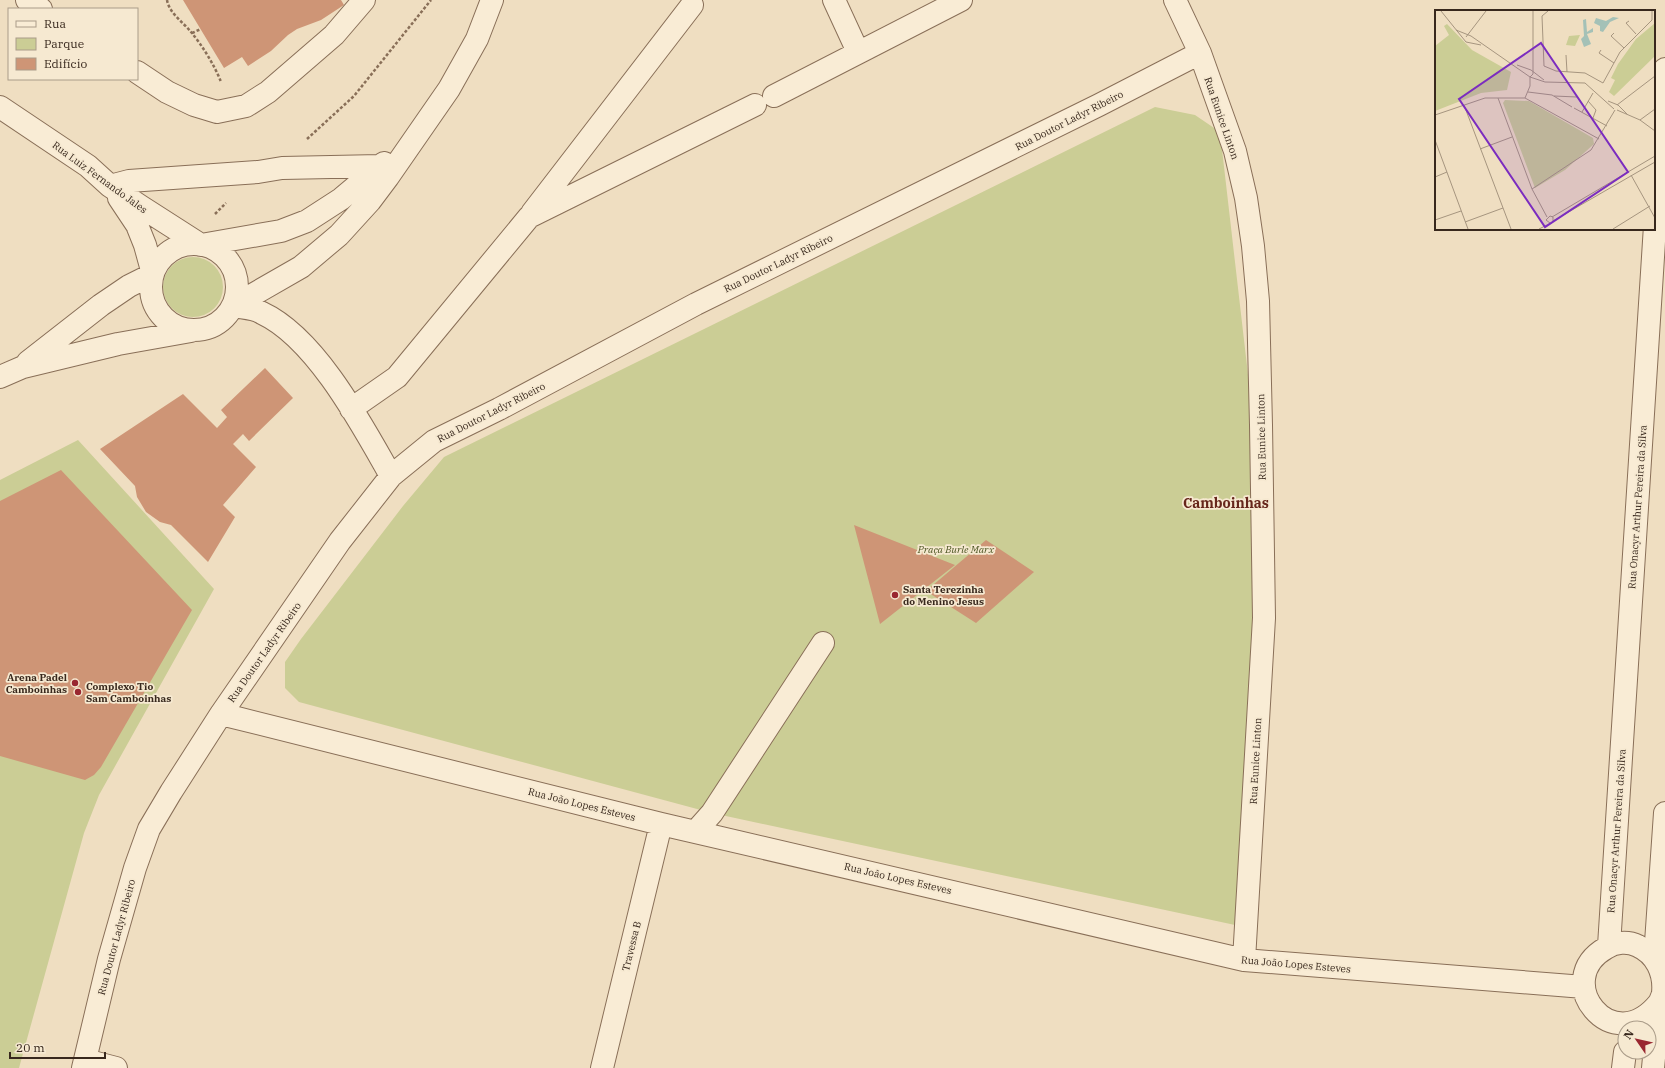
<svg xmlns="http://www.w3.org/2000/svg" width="1665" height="1068" font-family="'IBM Plex Serif',serif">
	<rect width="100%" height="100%" fill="#efdec1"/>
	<path fill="#cbcd95" d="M 1155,107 L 1195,115 L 1220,132 L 1268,548 L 1249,928 L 712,813 L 299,702 L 285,688 L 285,662 L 301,639 L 403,506 L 444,457 Z
		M163 287a30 30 0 1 1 60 0a30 30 0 1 1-60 0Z
		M 78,440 L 214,589 L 99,795 L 84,833 L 19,1068 L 0,1068 L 0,480 Z"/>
	<path fill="#ce9576" d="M 183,0 L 341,0 L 344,5 L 321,20 L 297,29 L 288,35 L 271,51 L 248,66 L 242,57 L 224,68 Z
		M 265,368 L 293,398 L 249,441 L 243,434 L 233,444 L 256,467 L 223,505 L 235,517 L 208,562 L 171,525 L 160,522 L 146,512 L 137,497 L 135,486 L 100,449 L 183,394 L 217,428 L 227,417 L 221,410 Z
		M 61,470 L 192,610 L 101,767 L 94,775 L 85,780 L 0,756 L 0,501 Z
		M 854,525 L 955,565 L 880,624 Z
		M 986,540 L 1034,572 L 976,623 L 926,591 Z"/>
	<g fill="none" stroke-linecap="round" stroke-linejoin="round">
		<g stroke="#896f58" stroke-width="24">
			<path id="minor" d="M 27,0 L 41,9
				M 834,0 L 858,52
				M 1175,0 L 1200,53 L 1235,151 L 1246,198 L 1253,246 L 1258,301 L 1261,425 L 1264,618 L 1244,960
				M 137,72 L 167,92 L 194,105 L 217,112 L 246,106 L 268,92 L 334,35 L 364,0
				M 774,96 L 961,0
				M 0,107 L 88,166 L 110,186 L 140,206 L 201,245
				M 110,186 L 129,181 L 258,172 L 282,168 L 380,166
				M 119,198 L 137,225 L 145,245 L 153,274
				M 532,213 L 692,5
				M151 287a43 43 0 1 1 86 0a43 43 0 1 1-86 0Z
				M 201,245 L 281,231 L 307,221 L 341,199 L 384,163
				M 233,306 L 301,267 L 339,235 L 370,201 L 388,177 L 449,89 L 477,39 L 492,0
				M 233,306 C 242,308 254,308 262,313 C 316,338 362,425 391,476
				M 28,362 L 101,305 L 129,286 L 153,274
				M 0,377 L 23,367 L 118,344 L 191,331
				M 351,409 L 397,377 L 529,217 L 755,105
				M 221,714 L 661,824 L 1244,960 L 1584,987
				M 696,831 L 712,813 L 823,643
				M 1609,946 L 1665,69
				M 1655,957 L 1665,813
				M 85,1060 L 116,1068
				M 83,1068 L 109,959 L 135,868 L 149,829 L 171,792 L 221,714 L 340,541 L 391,476 L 434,441 L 499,409 L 696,304 L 1099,105 L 1200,53
				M 602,1068 L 661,824
				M 1623,1068 L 1625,1052
				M 1653,1068 C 1655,1048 1657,1027 1658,1007 C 1659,1002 1662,998 1663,993 C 1665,973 1656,954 1638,946 C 1628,941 1615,942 1606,948 C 1550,980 1612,1061 1659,1003"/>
		</g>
		<path stroke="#896f58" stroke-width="2.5" stroke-dasharray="3 2" stroke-linecap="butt" d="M 167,0 C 169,13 183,22 191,32 C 202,45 215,66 221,82
			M 192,33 L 201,29
			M 307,139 L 354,96 L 431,0
			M 215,214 L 226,203"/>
		<use href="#minor" stroke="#f9ecd5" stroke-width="22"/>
	</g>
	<g fill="#992730" stroke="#f6e9d1" stroke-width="1.5">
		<circle cx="895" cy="595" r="4"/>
		<circle cx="75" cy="683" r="4"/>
		<circle cx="78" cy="692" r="4"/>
	</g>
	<g text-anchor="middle" stroke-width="3.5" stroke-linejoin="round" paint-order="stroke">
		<g font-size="10" fill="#38281d" stroke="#f6e9d1">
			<text transform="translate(1222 118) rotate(71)" y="4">Rua Eunice Linton</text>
			<text transform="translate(1069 120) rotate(-27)" y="4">Rua Doutor Ladyr Ribeiro</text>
			<text transform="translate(100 177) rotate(36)" y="4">Rua Luiz Fernando Jales</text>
			<text transform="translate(778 263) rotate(-26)" y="4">Rua Doutor Ladyr Ribeiro</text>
			<text transform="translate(491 412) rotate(-27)" y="4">Rua Doutor Ladyr Ribeiro</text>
			<text transform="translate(1261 437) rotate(-91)" y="4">Rua Eunice Linton</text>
			<text transform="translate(1637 507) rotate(-86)" y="4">Rua Onacyr Arthur Pereira da Silva</text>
			<text transform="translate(264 652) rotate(-55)" y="4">Rua Doutor Ladyr Ribeiro</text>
			<text transform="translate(1255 761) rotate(-87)" y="4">Rua Eunice Linton</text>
			<text transform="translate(582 804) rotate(14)" y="4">Rua João Lopes Esteves</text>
			<text transform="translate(1616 831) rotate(-86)" y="4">Rua Onacyr Arthur Pereira da Silva</text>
			<text transform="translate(898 878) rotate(13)" y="4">Rua João Lopes Esteves</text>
			<text transform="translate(116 937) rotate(-75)" y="4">Rua Doutor Ladyr Ribeiro</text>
			<text transform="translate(631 946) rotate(-76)" y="4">Travessa B</text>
			<text transform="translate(1296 964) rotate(5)" y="4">Rua João Lopes Esteves</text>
		</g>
		<g font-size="10" font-style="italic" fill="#4c5523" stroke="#f6e9d1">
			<text x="956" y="553">Praça Burle Marx</text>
		</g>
		<g font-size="10" font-weight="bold" fill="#38281d" stroke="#f6e9d1" text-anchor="start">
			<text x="903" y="593">Santa Terezinha<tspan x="903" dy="12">do Menino Jesus</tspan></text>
			<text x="67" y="681" text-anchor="end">Arena Padel<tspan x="67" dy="12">Camboinhas</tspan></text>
			<text x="86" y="690">Complexo Tio<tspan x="86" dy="12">Sam Camboinhas</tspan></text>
		</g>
		<g font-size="14" font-weight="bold" fill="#66261b" stroke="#f6e9d1">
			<text x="1226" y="508">Camboinhas</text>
		</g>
	</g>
	<g transform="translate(1435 10)">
		<rect width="220" height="220" fill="#efdec1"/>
		<path d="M 220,13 L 220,46 L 179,86 L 174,82 L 180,70 L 176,68 L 183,54 L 201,29 ZM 12,14 L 37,40 L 76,62 L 72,80 L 46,83 L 0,101 L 0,36 L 14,25 L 9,16 ZM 145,25 L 140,36 L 131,35 L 134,26 ZM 70,90 L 94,91 L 158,128 L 159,134 L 130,160 L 100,178 L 68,93 Z" fill="#cbcd95"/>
		<path d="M 178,7 L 184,8 L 175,12 L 168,22 L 165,21 L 165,16 L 159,13 L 161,8 L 171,11 ZM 151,9 L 152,22 L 158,18 L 158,22 L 152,24 L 156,34 L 149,37 L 146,29 L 149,26 L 148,10 Z" fill="#a4c1b7"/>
		<path fill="none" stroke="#a6957f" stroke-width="1" d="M 6,1 L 31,32 L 46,35M 113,1 L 107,6 L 109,56 L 121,61 L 150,63 L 168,73 L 185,42 L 217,10 L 217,1M 194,11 L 191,13 L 201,24M 21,20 L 36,26 L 95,67 L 98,64 L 98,1M 179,23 L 176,26 L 189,38M 31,27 L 51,1M 166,40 L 164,43 L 179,53M 131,45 L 132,62M 82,55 L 96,60 L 109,70M 95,67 L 110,72 L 150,73 L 179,99M 93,82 L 117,85 L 137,97M 119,86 L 142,87M 63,88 L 97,179 L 112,207M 90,88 L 95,76 L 95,67M 153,91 L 161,100 L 158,108M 173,91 L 183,95 L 193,105M 29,95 L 76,219M 182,95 L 220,66M 139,98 L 172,116M 182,100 L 205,110 L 220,121M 147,102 L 158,83M 0,105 L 50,88 L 90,88 L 164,129M 205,110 L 220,99M 0,130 L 33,219M 45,139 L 77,127M 196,165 L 220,208M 0,167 L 12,162M 97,179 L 156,140 L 180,100M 117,207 L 220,146M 0,210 L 26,201M 118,211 L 220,152M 30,212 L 68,198M 104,219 L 118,212 L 118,207 L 115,206 L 111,210 L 115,213M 178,219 L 215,196"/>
		<path fill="#7b2cbf" fill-opacity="0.15" stroke="#7b2cbf" stroke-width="2" d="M 106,33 L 193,162 L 110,217 L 24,89 Z"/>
		<rect width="220" height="220" fill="none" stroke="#38281d" stroke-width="2"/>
	</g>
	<rect x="8" y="8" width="130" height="72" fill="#f6e9d1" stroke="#aa9c89"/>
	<rect x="16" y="21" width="20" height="6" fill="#f9ecd5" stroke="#aa9c89"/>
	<text x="44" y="28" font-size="12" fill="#38281d">Rua</text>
	<rect x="16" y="38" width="20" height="12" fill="#cbcd95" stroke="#aa9c89"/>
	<text x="44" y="48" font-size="12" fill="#38281d">Parque</text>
	<rect x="16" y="58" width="20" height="12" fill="#ce9576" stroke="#aa9c89"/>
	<text x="44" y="68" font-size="12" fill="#38281d">Edifício</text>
	<g transform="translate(1637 1040) rotate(304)"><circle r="19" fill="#f6e9d1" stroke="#aa9c89"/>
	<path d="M0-3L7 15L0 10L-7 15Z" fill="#992730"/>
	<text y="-6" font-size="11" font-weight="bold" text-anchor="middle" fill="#38281d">N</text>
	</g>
	<path d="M10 1052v6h95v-6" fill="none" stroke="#38281d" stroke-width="2"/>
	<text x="16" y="1052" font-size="12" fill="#38281d" stroke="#f6e9d1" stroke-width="3" paint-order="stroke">20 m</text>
</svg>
